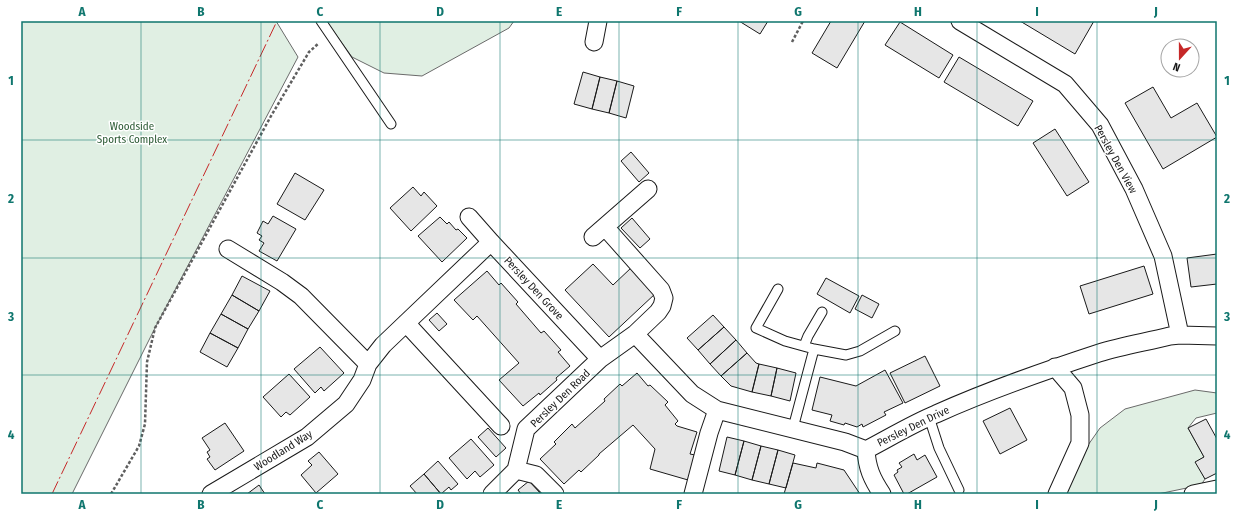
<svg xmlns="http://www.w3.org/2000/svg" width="1238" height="515" font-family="'Fira Sans Condensed',sans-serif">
	<rect width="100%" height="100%" fill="#fff"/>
	<path fill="#e0efe3" stroke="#6a6a6a" d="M 21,21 L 276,21 L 298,57 L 155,328 L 72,494 L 21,494 Z
		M 326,21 L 514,21 L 509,28 L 422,76 L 384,73 L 352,57 Z
		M 1195,390 L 1217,393 L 1217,413 L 1196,418 L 1188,428 L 1204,457 L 1196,462 L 1205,479 L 1201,485 L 1158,494 L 1065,494 L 1086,448 L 1100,428 L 1125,409 Z"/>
	<path fill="#e6e6e6" stroke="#1a1a1a" d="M 739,21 L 768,21 L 760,34 Z
		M 831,21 L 865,21 L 837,68 L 812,53 Z
		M 1020,21 L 1094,21 L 1075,54 Z
		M 900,22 L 953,55 L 939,78 L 885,45 Z
		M 959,57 L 1033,101 L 1018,126 L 944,82 Z
		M 583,72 L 600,77 L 592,109 L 574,104 Z
		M 600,77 L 617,81 L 609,113 L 592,109 Z
		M 617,81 L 634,86 L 626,118 L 609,113 Z
		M 1153,87 L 1171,118 L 1197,103 L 1217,137 L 1163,169 L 1125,103 Z
		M 1055,129 L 1089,182 L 1067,196 L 1033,143 Z
		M 631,152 L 649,173 L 639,182 L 621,161 Z
		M 295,173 L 324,190 L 305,220 L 277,204 Z
		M 413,187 L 421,196 L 424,192 L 437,206 L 411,231 L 390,208 Z
		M 273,216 L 296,229 L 277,261 L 259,251 L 264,243 L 259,240 L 262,236 L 257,233 L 263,221 L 268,224 Z
		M 440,217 L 447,224 L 449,222 L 456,230 L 458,229 L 467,238 L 442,262 L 418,236 Z
		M 632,218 L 650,239 L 640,248 L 621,228 Z
		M 1217,254 L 1217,284 L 1191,287 L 1187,258 Z
		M 593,264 L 613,285 L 632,267 L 656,293 L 609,337 L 565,290 Z
		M 1144,266 L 1153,294 L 1089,314 L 1080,286 Z
		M 487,271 L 499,285 L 501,283 L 518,302 L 516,304 L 541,333 L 544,331 L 561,350 L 558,352 L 570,366 L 556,378 L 557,380 L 540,395 L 539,393 L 523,406 L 499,380 L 519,363 L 477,316 L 473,320 L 454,300 Z
		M 242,276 L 270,291 L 259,311 L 232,295 Z
		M 826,278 L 859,296 L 850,313 L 817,294 Z
		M 232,295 L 259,311 L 248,329 L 221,314 Z
		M 862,295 L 879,304 L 872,318 L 855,309 Z
		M 437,313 L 447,324 L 439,331 L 429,320 Z
		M 221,314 L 248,329 L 238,348 L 210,333 Z
		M 713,315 L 724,327 L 698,350 L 687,338 Z
		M 724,327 L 736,340 L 710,364 L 698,350 Z
		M 210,333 L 238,348 L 227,367 L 200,352 Z
		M 736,340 L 747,353 L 721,376 L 710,364 Z
		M 320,347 L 344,373 L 324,391 L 321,387 L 315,393 L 294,369 Z
		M 747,353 L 756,363 L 759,364 L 752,392 L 731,386 L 721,376 Z
		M 925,356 L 940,386 L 905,403 L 890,373 Z
		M 759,364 L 777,368 L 771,396 L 752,392 Z
		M 777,368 L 796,373 L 790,401 L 771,396 Z
		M 885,370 L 903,403 L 884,412 L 886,415 L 863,427 L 862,424 L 857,427 L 845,423 L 844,425 L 830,421 L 832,415 L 812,410 L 820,377 L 856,386 Z
		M 637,373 L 648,386 L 650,385 L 668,402 L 665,405 L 678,421 L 675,424 L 677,426 L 697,432 L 690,454 L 695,455 L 688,480 L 650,469 L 655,449 L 633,425 L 599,454 L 599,455 L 581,472 L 579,470 L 564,484 L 540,459 L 556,444 L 554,442 L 572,424 L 575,428 L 605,401 L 604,399 L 620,384 L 622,386 Z
		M 289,374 L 310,397 L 290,415 L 286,412 L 281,417 L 263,397 Z
		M 1010,408 L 1027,440 L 1000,454 L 983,421 Z
		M 1206,419 L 1217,439 L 1217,473 L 1205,479 L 1195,462 L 1204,457 L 1188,428 Z
		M 225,423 L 244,451 L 215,470 L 207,459 L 210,457 L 207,452 L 210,450 L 202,438 Z
		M 488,428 L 506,448 L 496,457 L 478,437 Z
		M 727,437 L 744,441 L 735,475 L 719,471 Z
		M 471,439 L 494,465 L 480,477 L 475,471 L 467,479 L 449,458 Z
		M 744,441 L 761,446 L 752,480 L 735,475 Z
		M 761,446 L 778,450 L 769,484 L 752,480 Z
		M 778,450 L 795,455 L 786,488 L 769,484 Z
		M 319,452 L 338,474 L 316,493 L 301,475 L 312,465 L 308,461 Z
		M 914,454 L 917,460 L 925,455 L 937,477 L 907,494 L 904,494 L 894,475 L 898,472 L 897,470 L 902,467 L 899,463 Z
		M 438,461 L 458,484 L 451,490 L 449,487 L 441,494 L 424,474 Z
		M 793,463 L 816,468 L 817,463 L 844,470 L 860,494 L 784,494 Z
		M 424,474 L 441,494 L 417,494 L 410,486 Z
		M 529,481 L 541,494 L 521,494 L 518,490 Z
		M 259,485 L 265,494 L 247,494 Z"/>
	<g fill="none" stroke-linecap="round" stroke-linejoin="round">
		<g stroke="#1a1a1a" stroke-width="11">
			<path id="service" d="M 321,21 L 391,124
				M 778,289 L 756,328 L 785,341 L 814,349 L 846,355 L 860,351 L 895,331
				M 804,346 L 808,336 L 822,312
				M 929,417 L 939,448 L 959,490
				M 793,428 L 814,349"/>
		</g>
		<g stroke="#1a1a1a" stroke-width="19">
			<path id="minor" d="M 960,21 L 1065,84 L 1100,125 L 1134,189 L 1163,256 L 1180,335
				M 594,42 L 598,21
				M 469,217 L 491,242 L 600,359
				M 593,237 L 648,189
				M 228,249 L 282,282 L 301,296 L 368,364
				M 406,323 L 501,426
				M 635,334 L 692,394 L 717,410 L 845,442 L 866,450 C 889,438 912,424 936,414 C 989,390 1044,371 1099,353 C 1122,346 1146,342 1170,336 L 1180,335 L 1217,336
				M 1055,367 L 1073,388 L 1080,415 L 1080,443 L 1057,494
				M 866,450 C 867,468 872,479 882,494
				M 516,470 L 536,475 L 555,494
				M 211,494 L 307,437 L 346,404 L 362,380 L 368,364 L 383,345 L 491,242
				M 492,494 L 516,470 L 526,429 L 600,359 L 635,334 L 658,312 L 662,306 L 664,298 L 661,290 L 605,227
				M 693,494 L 709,433 L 717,410
				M 1193,494 L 1217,489"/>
		</g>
		<path stroke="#5f5f5f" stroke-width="2.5" stroke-dasharray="3 2" stroke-linecap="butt" d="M 792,42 L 803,21
			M 111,494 L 139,446 L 145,424 L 147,362 L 155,328 L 271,116 L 309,52 L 319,43"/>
		<use href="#service" stroke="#fff" stroke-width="9"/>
		<use href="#minor" stroke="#fff" stroke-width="17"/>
		<path stroke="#c62828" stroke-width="1" stroke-dasharray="14 3 2 3" stroke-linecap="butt" d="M 52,494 L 277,21"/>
	</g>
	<path fill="none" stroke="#0f766e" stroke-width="1" stroke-opacity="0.55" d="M 141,21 L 141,494M 261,21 L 261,494M 380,21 L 380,494M 500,21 L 500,494M 619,21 L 619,494M 738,21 L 738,494M 858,21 L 858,494M 977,21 L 977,494M 1097,21 L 1097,494M 21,140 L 1217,140M 21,258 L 1217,258M 21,375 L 1217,375"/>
	<g text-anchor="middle" stroke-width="3" stroke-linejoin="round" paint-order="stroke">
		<g font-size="11" fill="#2b5a34" stroke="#fff">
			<text x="132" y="130">Woodside<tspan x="132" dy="13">Sports Complex</tspan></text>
		</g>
		<g font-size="11" fill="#1a1a1a" stroke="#fff">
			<text transform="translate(1116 159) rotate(61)" y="4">Persley Den View</text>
			<text transform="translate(534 288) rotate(47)" y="4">Persley Den Grove</text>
			<text transform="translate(560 398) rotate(-44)" y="4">Persley Den Road</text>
			<text transform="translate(913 426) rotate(-26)" y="4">Persley Den Drive</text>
			<text transform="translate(283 450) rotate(-32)" y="4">Woodland Way</text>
		</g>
	</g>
	<rect width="1238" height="515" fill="none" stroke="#ffffff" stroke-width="44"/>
	<g transform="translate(1180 58) rotate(201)"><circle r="19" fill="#ffffff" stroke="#a3a3a3"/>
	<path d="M0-3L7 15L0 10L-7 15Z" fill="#c62828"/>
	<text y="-6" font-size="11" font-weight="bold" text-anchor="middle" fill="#1a1a1a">N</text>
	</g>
	<rect x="22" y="22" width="1194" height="471" fill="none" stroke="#0f766e" stroke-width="1.5"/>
	<g font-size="13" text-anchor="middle" font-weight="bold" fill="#0f766e">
		<text x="82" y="16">A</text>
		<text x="201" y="16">B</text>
		<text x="320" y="16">C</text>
		<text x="440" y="16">D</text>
		<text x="559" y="16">E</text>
		<text x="679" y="16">F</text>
		<text x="798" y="16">G</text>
		<text x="918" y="16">H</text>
		<text x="1037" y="16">I</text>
		<text x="1156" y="16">J</text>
		<text x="11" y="85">1</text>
		<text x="1227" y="85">1</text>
		<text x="11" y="203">2</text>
		<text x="1227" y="203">2</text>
		<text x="11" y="321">3</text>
		<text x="1227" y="321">3</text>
		<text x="11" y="439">4</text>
		<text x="1227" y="439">4</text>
		<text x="82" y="509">A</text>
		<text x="201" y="509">B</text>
		<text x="320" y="509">C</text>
		<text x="440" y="509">D</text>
		<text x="559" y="509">E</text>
		<text x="679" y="509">F</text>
		<text x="798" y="509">G</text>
		<text x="918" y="509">H</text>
		<text x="1037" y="509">I</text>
		<text x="1156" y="509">J</text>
	</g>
</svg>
